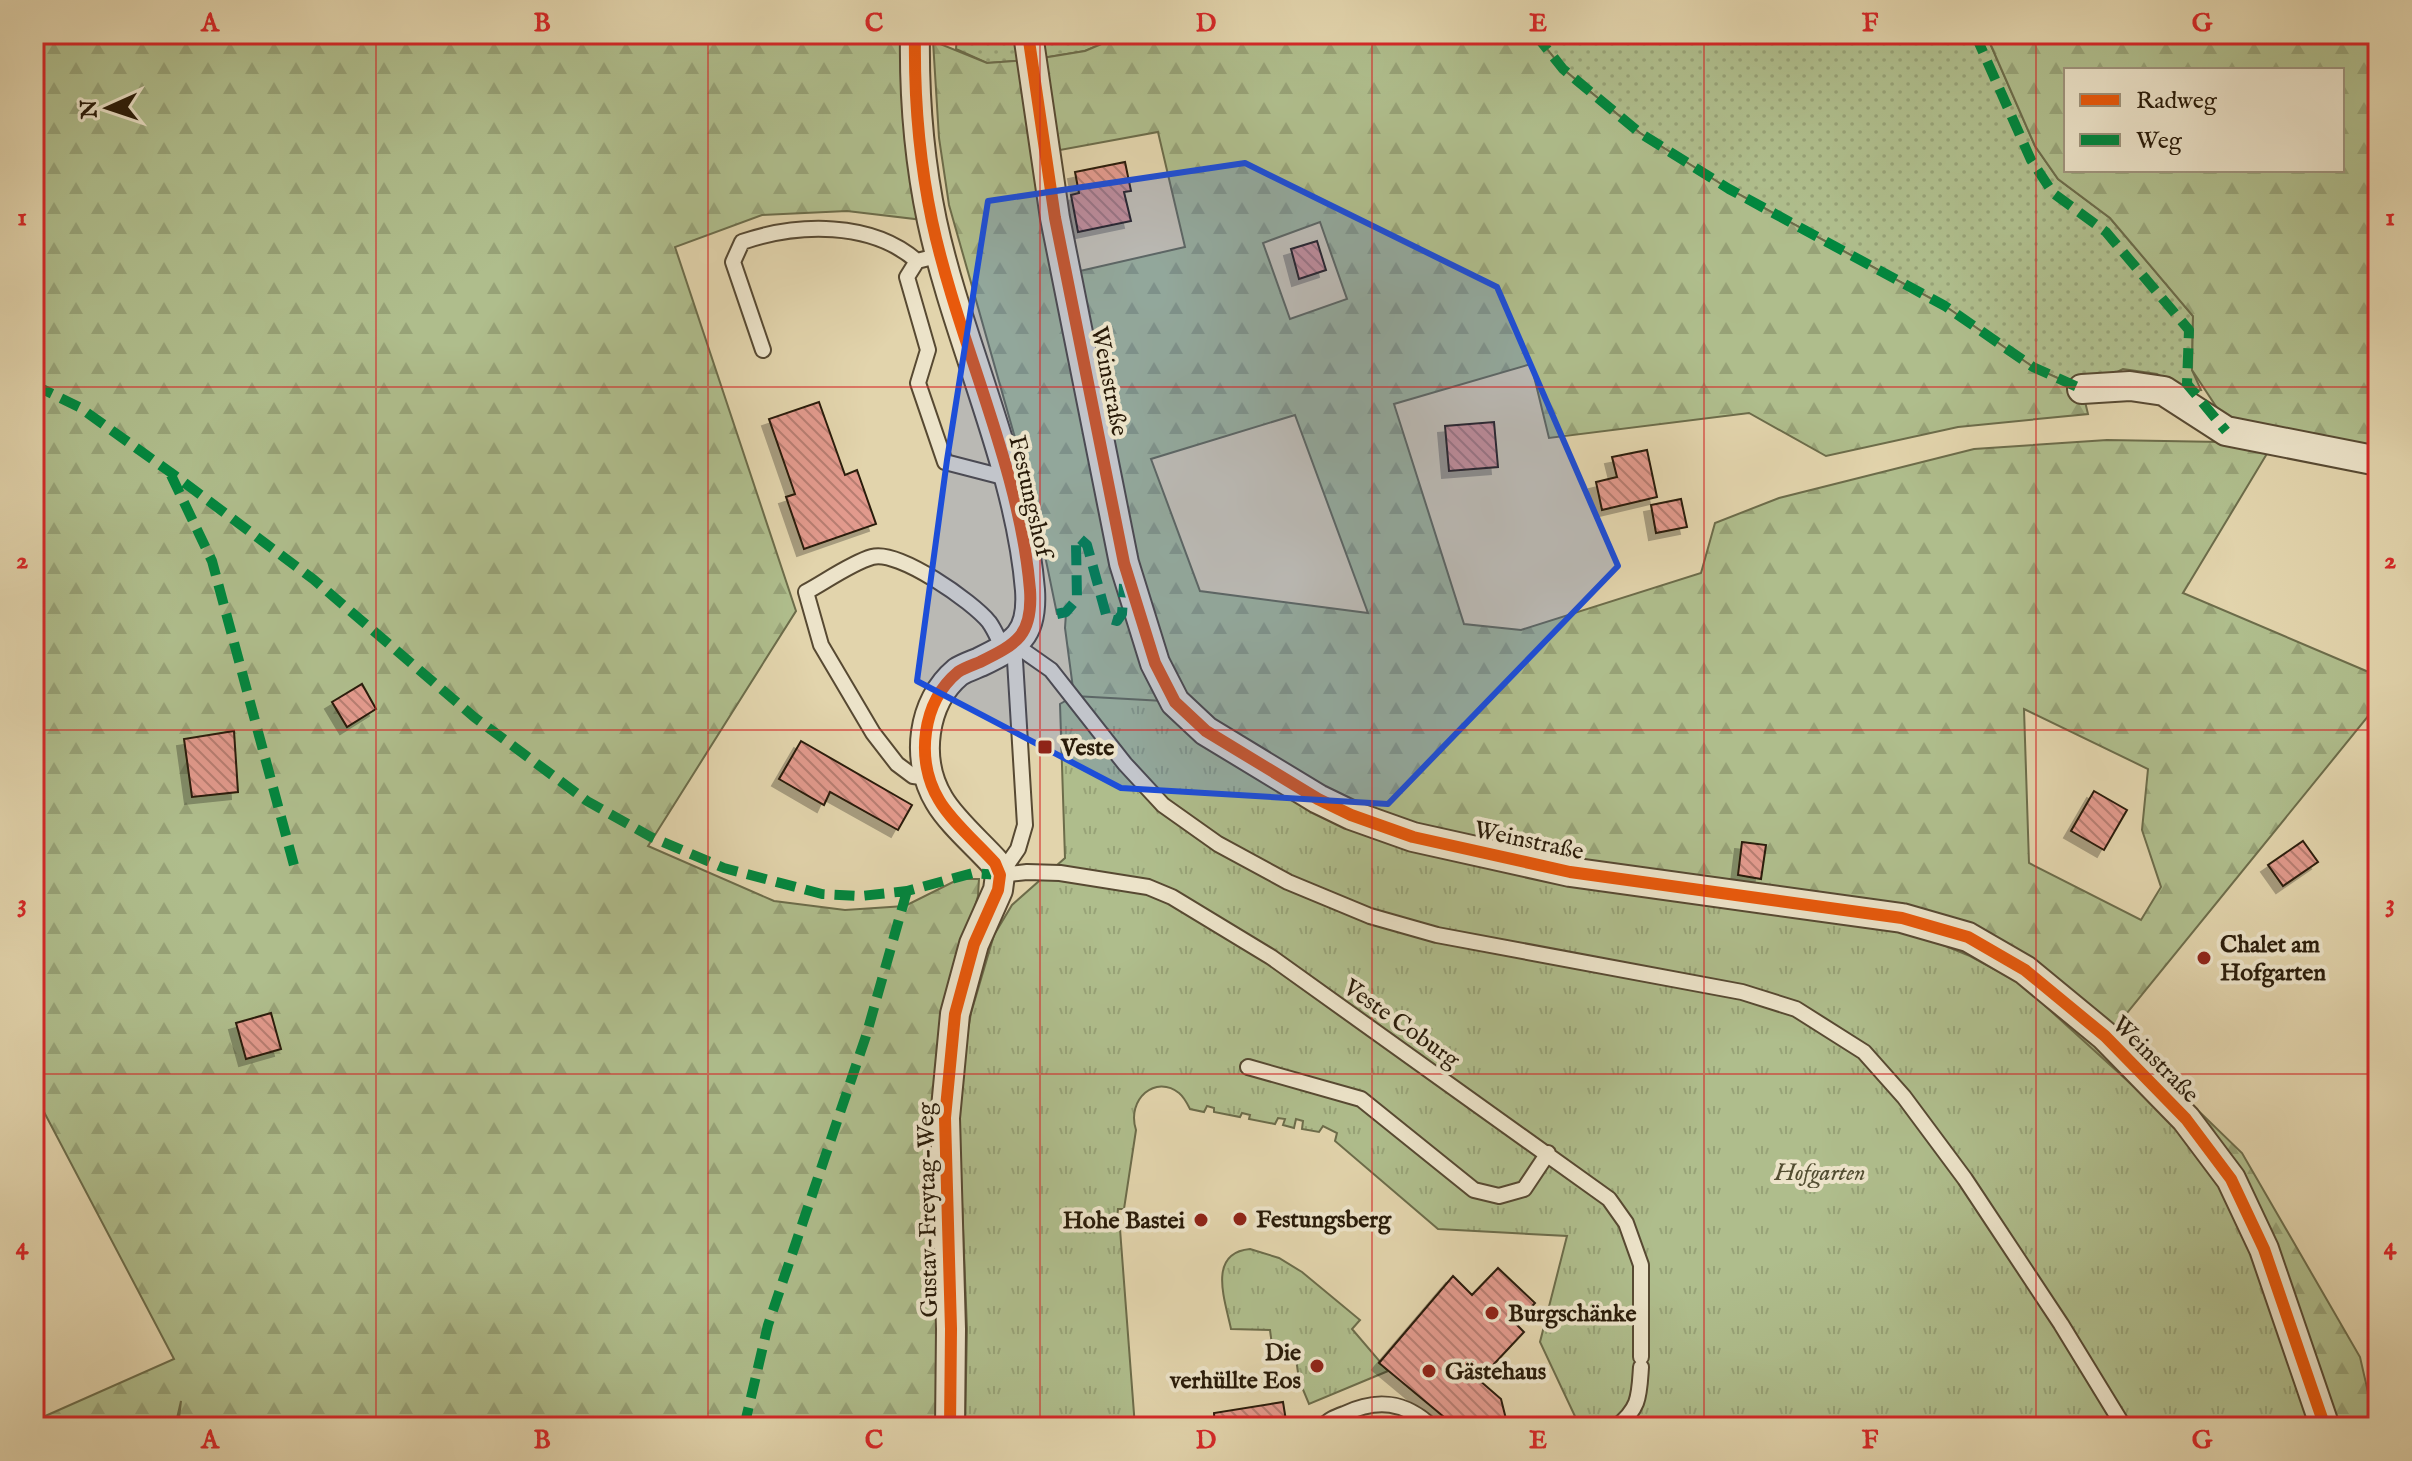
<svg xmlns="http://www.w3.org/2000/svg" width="2412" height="1461" font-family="'IM FELL English',serif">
	<defs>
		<pattern id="grass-dots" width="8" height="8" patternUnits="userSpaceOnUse" patternTransform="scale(2)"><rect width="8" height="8" fill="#afbd8c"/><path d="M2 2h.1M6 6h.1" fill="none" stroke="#97a277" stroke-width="1.8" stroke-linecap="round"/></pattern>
		<pattern id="forest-firs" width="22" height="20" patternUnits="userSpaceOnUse" patternTransform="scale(2)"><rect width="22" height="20" fill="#afbd8c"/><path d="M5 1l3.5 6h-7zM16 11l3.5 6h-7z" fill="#97a277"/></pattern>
		<pattern id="park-tufts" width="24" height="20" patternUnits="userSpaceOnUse" patternTransform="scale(2)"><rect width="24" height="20" fill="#afbd8c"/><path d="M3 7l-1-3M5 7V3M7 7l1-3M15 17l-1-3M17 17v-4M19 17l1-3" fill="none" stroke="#97a277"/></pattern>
		<pattern id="building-back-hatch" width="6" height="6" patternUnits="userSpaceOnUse" patternTransform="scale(2)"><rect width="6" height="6" fill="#e29a8d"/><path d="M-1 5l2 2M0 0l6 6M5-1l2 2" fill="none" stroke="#b77d71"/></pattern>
		<filter id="shadow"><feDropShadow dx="-7" dy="7" stdDeviation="0" flood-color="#0004"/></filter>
	</defs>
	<rect width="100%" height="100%" fill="#e2d4ac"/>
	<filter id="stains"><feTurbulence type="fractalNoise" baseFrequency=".0025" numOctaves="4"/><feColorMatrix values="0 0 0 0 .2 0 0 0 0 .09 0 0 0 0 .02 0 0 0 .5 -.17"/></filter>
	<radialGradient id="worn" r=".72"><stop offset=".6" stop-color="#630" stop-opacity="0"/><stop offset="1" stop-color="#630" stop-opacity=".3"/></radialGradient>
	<path fill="url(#grass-dots)" stroke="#6c6c4a" stroke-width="2" d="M 957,34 L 1125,34 L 1085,51 L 1030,60 L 987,63 L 956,49 Z
		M 1535,34 L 1986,34 L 2035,146 L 2058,179 L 2110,218 L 2193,316 L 2192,370 L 2201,390 L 2185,391 L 2157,374 L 2123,369 L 2082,389 L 2033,367 L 1945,306 L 1729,189 L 1640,133 L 1563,69 Z"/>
	<path fill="url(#forest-firs)" stroke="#6c6c4a" stroke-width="2" fill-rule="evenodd" d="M 34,34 L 915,34 L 932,221 L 847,211 L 762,215 L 675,247 L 796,611 L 648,846 L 774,901 L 845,910 L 905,906 L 959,879 L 979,879 L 978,896 L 942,1017 L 941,1427 L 178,1427 L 181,1401 L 175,1427 L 34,1427 L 34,1421 L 174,1359 L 34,1093 Z
		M 1125,34 L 1535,34 L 1563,69 L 1640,133 L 1729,189 L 1945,306 L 2033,367 L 2082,389 L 2088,414 L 1958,427 L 1826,456 L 1749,413 L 1549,438 L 1531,364 L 1394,404 L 1464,624 L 1521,630 L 1701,573 L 1715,523 L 1779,498 L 1974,449 L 2107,440 L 2222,442 L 2268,452 L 2183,593 L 2378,676 L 2378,704 L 2114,1029 L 2242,1153 L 2360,1357 L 2376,1427 L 1803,1427 L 1074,696 L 1065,628 L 1066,613 L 1057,614 L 1036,512 L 949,205 L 939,138 L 933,41 L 987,63 L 1030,60 L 1085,51 ZM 1158,132 L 1185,247 L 1058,276 L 1038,154 ZM 1320,222 L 1347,299 L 1290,319 L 1263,243 ZM 1295,415 L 1368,613 L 1200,591 L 1151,459 ZM 2024,709 L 2148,769 L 2142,830 L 2161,887 L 2141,920 L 2029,863 Z
		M 1986,34 L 2378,34 L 2378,457 L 2229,426 L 2192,370 L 2193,316 L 2110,218 L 2058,179 L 2035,146 ZM 2066,70 L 2342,70 L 2342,170 L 2066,170 Z"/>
	<path fill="url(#park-tufts)" stroke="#6c6c4a" stroke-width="2" d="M 1074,696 L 1164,701 L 1347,820 L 1914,933 L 1970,956 L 2020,983 L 2186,1134 L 2220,1188 L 2253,1252 L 2311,1427 L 1580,1427 L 1540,1342 L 1567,1236 L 1438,1229 L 1335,1141 L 1337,1133 L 1323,1126 L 1319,1132 L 1302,1129 L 1303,1121 L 1296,1119 L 1294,1128 L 1283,1125 L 1285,1119 L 1278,1118 L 1275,1124 L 1249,1119 L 1250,1115 L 1242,1113 L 1240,1117 L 1214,1112 L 1214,1108 L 1207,1106 L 1204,1112 L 1190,1109 C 1187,1103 1184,1097 1179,1093 C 1156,1074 1126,1099 1136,1130 L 1124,1209 L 1118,1209 L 1116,1228 L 1120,1229 L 1135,1427 L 965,1427 L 967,1329 L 959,1127 L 962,1064 L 971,1013 L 994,935 L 1012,905 L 1065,858 L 1060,704 Z
		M 1250,1249 L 1279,1258 L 1302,1272 L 1360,1320 L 1352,1329 L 1388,1371 L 1309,1404 L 1299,1380 L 1296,1358 L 1272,1345 L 1270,1330 L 1231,1329 C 1225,1300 1207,1253 1250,1249 Z"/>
	<path fill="url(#building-back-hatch)" stroke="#291b09" stroke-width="2" filter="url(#shadow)" d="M 1125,162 L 1131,191 L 1124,192 L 1131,221 L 1078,232 L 1071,195 L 1079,193 L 1075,172 Z
		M 1317,241 L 1326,270 L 1299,279 L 1291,249 Z
		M 819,402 L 845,475 L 857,470 L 876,524 L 804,549 L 786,497 L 795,494 L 769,419 Z
		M 1494,422 L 1498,467 L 1449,471 L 1445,426 Z
		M 1647,450 L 1657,497 L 1602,510 L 1596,482 L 1617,477 L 1612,457 Z
		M 1681,499 L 1687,527 L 1656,533 L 1651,505 Z
		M 362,684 L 376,709 L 347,727 L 332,702 Z
		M 234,731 L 238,792 L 192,797 L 184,739 Z
		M 801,741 L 912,805 L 898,830 L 830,792 L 824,805 L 779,779 Z
		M 2094,791 L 2127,810 L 2104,850 L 2071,831 Z
		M 2303,841 L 2318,862 L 2283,886 L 2268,865 Z
		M 1742,842 L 1766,845 L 1761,879 L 1738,875 Z
		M 271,1013 L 281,1049 L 246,1059 L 236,1023 Z
		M 1498,1268 L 1535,1303 L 1516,1324 L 1524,1332 L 1479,1380 L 1501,1399 L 1508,1427 L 1456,1427 L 1379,1363 L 1453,1276 L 1472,1295 Z
		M 1283,1402 L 1287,1427 L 1215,1427 L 1214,1413 Z"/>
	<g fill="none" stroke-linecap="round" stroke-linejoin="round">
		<g stroke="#574932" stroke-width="18">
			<path id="lane" d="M 941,255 L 917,261 L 907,277 L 928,350 L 918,383 L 945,462 L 1007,478
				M 763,350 L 733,262 L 742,242 C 798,223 871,221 917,261
				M 1014,644 L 1051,670 L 1125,764 L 1163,805 L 1218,844 L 1288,882 L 1370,916 L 1437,935 L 1742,992 L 1796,1009 L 1864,1052 L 1904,1097 L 1965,1179 L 2061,1324 L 2124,1427
				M 930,778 L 913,776 L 897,764 L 873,733 L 821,645 L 806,592 C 825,582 851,563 872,557 C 898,549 973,602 989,622 C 995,630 999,641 1004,650
				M 1000,875 L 1027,872 L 1060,873 L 1148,887 L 1172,897 L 1271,957 L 1609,1199 L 1626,1223 L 1641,1265 L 1641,1357
				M 1000,875 L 1018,849 L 1025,825 L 1014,644
				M 1248,1067 L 1361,1099 L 1474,1190 L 1499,1196 L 1524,1189 L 1548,1153
				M 1323,1427 C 1328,1420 1336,1417 1344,1414 C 1377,1398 1405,1401 1432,1427
				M 1616,1427 C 1640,1408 1639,1396 1641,1367"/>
		</g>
		<g stroke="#574932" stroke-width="32">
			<path id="street" d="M 915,34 C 914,97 919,159 932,221 C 958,342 1020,467 1030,590 C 1033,635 1017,644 980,662 C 973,665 964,668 958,672 C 922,702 915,760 939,800 C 951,821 978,844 995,863 L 1000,875 L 998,890 L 974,944 L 955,1014 L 945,1118 L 951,1329 L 950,1427
				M 1028,34 L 1055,218 L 1124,563 L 1155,663 L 1175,702 L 1206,731 L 1318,799 L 1351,815 L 1413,837 L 1570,872 L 1902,918 L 1968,937 L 2025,970 L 2105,1036 L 2186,1119 L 2231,1179 L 2264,1249 L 2325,1427
				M 2082,389 L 2130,386 L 2164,391 L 2226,431 L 2378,461"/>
		</g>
		<use href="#lane" stroke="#ece3c9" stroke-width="14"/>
		<use href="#street" stroke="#ece3c9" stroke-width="28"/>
		<path stroke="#00873e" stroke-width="10" stroke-dasharray="20 10" stroke-linecap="butt" d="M 1535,34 L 1563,69 L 1640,133 L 1729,189 L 1945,306 L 2033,367 L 2082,389
			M 1975,34 L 2031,160 L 2053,193 L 2106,232 L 2189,330 L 2187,384 L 2226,431
			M 34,385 L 79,407 L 170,472 L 313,579 L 474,717 L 587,801 L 651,837 L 724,868 L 822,894 L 861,896 L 907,891 L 973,873 L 1000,875
			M 171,475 L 212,561 L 295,869
			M 1057,614 L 1066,612 L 1077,599 L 1076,544 L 1079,538 L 1087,545 L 1107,618 L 1117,621 L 1122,614 L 1124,584
			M 744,1427 L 768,1325 L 866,1036 L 907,891"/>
		<g stroke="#ece3c9" stroke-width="17">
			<path id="cycleway" d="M 915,34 C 914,97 919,159 932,221 C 958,342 1020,467 1030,590 C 1033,635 1017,644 980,662 C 973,665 964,668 958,672 C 922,702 915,760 939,800 C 951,821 978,844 995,863 L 1000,875 L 998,890 L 974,944 L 955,1014 L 945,1118 L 951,1329 L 950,1427
				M 1028,34 L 1055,218 L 1124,563 L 1155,663 L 1175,702 L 1206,731 L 1318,799 L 1351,815 L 1413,837 L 1570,872 L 1902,918 L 1968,937 L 2025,970 L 2105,1036 L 2186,1119 L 2231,1179 L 2264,1249 L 2325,1427"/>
		</g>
		<use href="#cycleway" stroke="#e8590c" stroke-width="12"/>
	</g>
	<path fill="#1d4ed8" fill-opacity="0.2" stroke="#1d4ed8" stroke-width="6" stroke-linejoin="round" d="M 1245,163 L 1497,287 L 1618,566 L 1388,804 L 1121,788 L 917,681 L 947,460 L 988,201 Z"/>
	<path fill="none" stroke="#d62828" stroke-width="2" stroke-opacity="0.55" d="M 376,34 L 376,1427M 708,34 L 708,1427M 1040,34 L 1040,1427M 1372,34 L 1372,1427M 1704,34 L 1704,1427M 2036,34 L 2036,1427M 34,387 L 2378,387M 34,730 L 2378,730M 34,1074 L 2378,1074"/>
	<g fill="#8f2418" stroke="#ece3c9" stroke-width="3">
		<rect x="1037" y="739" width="16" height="16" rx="4"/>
		<circle cx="2204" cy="958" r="8"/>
		<circle cx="1240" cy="1219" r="8"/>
		<circle cx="1201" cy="1220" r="8"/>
		<circle cx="1492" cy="1313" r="8"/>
		<circle cx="1317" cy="1366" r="8"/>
		<circle cx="1429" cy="1371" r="8"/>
	</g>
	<g text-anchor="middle" stroke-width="8" stroke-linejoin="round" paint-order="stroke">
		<g font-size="24" fill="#291b09" stroke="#ece3c9">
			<text transform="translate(1110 381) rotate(79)" y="8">Weinstraße</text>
			<text transform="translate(1031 496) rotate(77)" y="8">Festungshof</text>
			<text transform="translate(1529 840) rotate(12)" y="8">Weinstraße</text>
			<text transform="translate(1402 1023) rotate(35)" y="8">Veste Coburg</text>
			<text transform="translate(2156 1059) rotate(45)" y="8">Weinstraße</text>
			<text transform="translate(927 1210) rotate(-91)" y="8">Gustav-Freytag-Weg</text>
		</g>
		<g font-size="24" font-weight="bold" fill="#291b09" stroke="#ece3c9" text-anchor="start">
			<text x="1061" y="755">Veste</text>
			<text x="2220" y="952">Chalet am<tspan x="2220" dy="28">Hofgarten</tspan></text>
			<text x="1256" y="1227">Festungsberg</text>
			<text x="1185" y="1228" text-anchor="end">Hohe Bastei</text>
			<text x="1508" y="1321">Burgschänke</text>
			<text x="1301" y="1360" text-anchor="end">Die<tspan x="1301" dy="28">verhüllte Eos</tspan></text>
			<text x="1445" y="1379">Gästehaus</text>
		</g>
		<g font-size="24" font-style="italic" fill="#514c30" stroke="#ece3c9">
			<text x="1820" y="1180">Hofgarten</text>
		</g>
	</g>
	<rect width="2412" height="1461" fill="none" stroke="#e2d4ac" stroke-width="88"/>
	<rect x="2064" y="68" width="280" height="104" fill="#ece3c9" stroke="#9e937c" stroke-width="2"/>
	<rect x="2080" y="94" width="40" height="12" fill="#e8590c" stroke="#9e937c" stroke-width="2"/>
	<text x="2136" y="108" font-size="24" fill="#291b09">Radweg</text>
	<rect x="2080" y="134" width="40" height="12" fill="#00873e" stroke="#9e937c" stroke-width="2"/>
	<text x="2136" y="148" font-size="24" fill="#291b09">Weg</text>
	<g transform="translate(108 108) rotate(267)" stroke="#ece3c9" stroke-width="6" paint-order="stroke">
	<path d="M0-6L14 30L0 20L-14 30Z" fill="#291b09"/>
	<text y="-12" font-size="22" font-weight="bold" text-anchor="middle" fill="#291b09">N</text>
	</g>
	<rect x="44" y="44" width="2324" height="1373" fill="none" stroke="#d62828" stroke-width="3"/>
	<g font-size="26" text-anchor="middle" font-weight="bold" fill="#d62828">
		<text x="210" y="31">A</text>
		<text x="542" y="31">B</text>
		<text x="874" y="31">C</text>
		<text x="1206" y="31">D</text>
		<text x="1538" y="31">E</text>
		<text x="1870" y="31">F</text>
		<text x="2202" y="31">G</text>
		<text x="22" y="225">1</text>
		<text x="2390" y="225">1</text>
		<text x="22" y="568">2</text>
		<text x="2390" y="568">2</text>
		<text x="22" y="911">3</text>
		<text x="2390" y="911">3</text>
		<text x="22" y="1254">4</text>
		<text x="2390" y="1254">4</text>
		<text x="210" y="1448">A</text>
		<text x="542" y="1448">B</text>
		<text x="874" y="1448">C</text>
		<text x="1206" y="1448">D</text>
		<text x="1538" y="1448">E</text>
		<text x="1870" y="1448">F</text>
		<text x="2202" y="1448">G</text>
	</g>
	<rect width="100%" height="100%" filter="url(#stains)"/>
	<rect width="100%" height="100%" fill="url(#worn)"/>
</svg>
